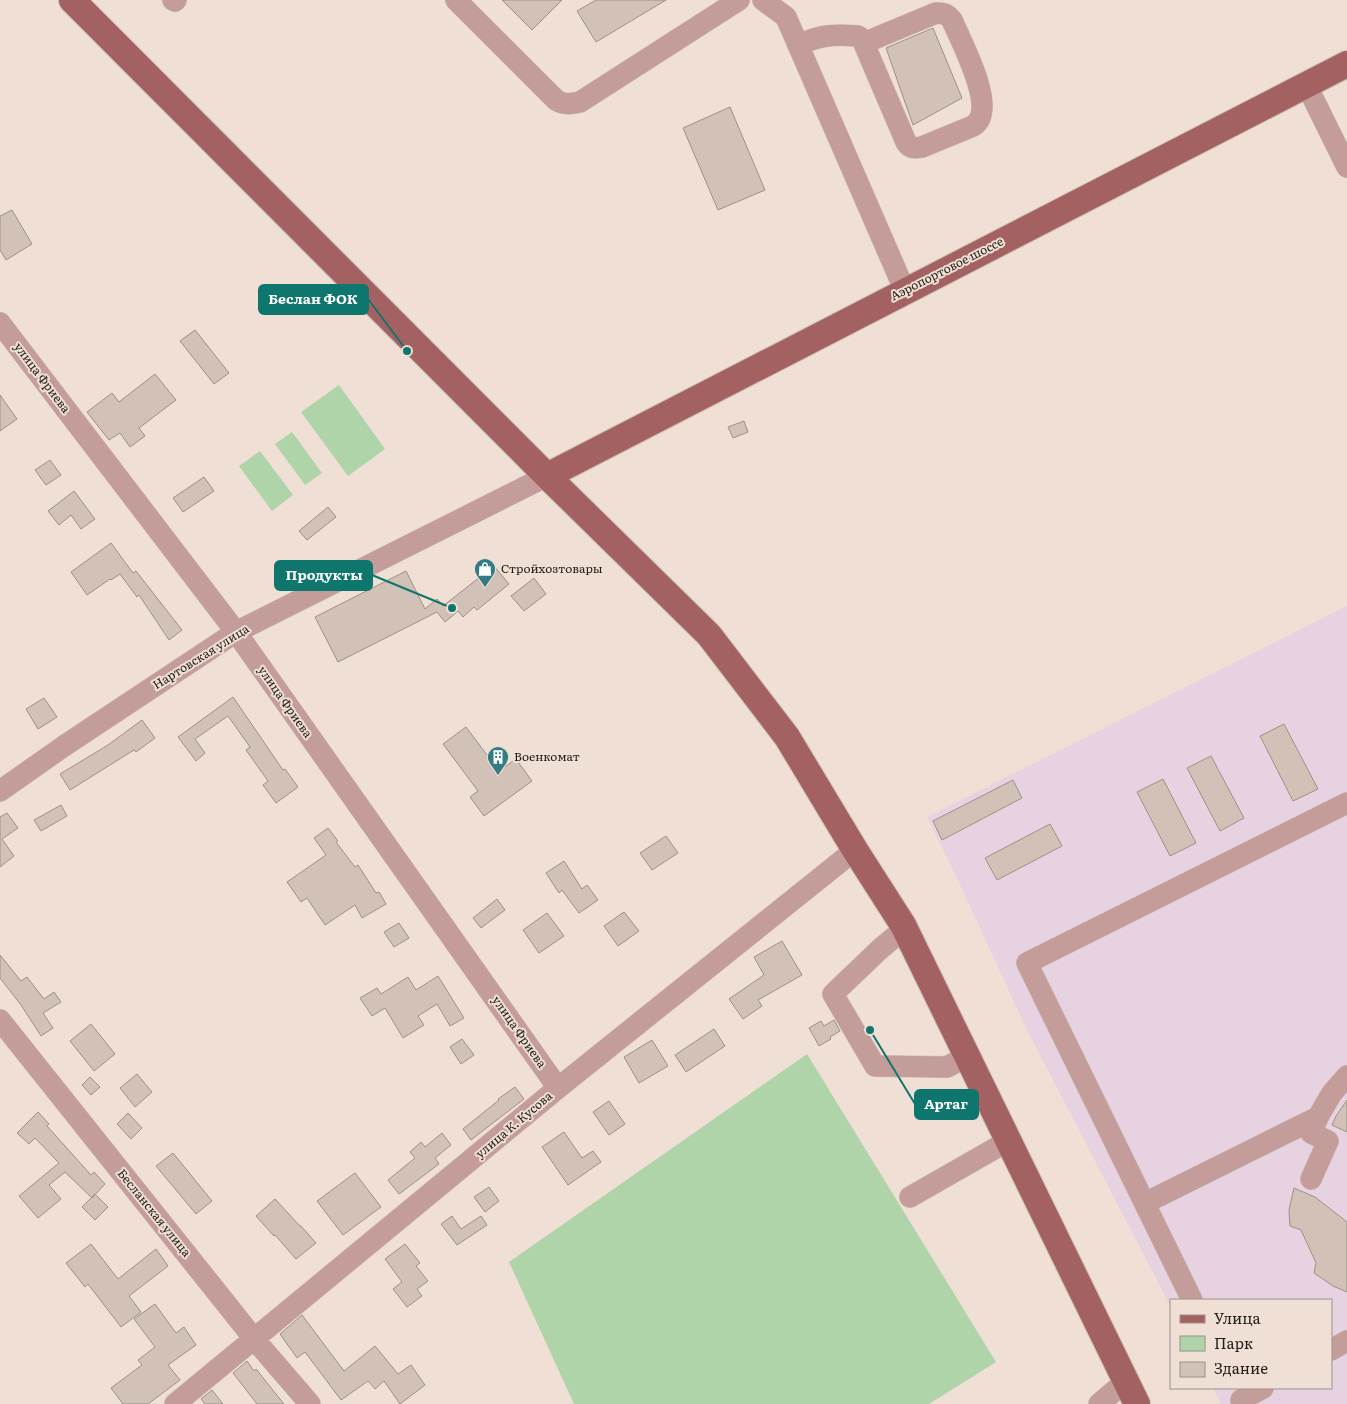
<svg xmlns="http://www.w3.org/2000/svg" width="1347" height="1404" font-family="Literata,serif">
	<rect width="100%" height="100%" fill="#efdfd4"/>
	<path fill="#e6d2e0" d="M 1347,606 L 1347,1404 L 1221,1404 L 1213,1388 L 1331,1388 L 1331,1300 L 1171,1300 L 1171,1307 L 1026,1028 L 963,891 L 927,817 Z"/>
	<path fill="#b0d4a9" d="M 339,385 L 385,449 L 348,476 L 301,412 Z
		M 292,432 L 322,473 L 305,485 L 275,444 Z
		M 260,451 L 293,495 L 272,511 L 239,466 Z
		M 807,1054 L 996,1362 L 929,1404 L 574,1404 L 509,1262 Z"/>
	<path fill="#d1c1b6" stroke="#9f9086" d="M 502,0 L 562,0 L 532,30 Z
		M 596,0 L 666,0 L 596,42 L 577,11 Z
		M 933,28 L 962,98 L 913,125 L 886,48 Z
		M 730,107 L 765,190 L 718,210 L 683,128 Z
		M 12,210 L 32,244 L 6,260 L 0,250 L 0,216 Z
		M 195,330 L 229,373 L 214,384 L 180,341 Z
		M 155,374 L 176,400 L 139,428 L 145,436 L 130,447 L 120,433 L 109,440 L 87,412 L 112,393 L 119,402 Z
		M 0,395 L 17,419 L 0,431 Z
		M 744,421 L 748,432 L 733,438 L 728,427 Z
		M 50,460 L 61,475 L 46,485 L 35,470 Z
		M 204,477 L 214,491 L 183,512 L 173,498 Z
		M 74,491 L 95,519 L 81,529 L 71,515 L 59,525 L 48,511 Z
		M 328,507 L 336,517 L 307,540 L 299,531 Z
		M 111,543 L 133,573 L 136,571 L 182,630 L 169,640 L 139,595 L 137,597 L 120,574 L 111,580 L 110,579 L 87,595 L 71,572 Z
		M 494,566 L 509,584 L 477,610 L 474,607 L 463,617 L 458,611 L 445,622 L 437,612 L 338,662 L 315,617 L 406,571 L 425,609 L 437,599 L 443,606 Z
		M 534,578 L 546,594 L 524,611 L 511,596 Z
		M 233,697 L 283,770 L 285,769 L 298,787 L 276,803 L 263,785 L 268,781 L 246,750 L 250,747 L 228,716 L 195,739 L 205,753 L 196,761 L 178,737 Z
		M 44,698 L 57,717 L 38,729 L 26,709 Z
		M 142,720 L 155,738 L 136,752 L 134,750 L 70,790 L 60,774 L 108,745 Z
		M 1284,724 L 1318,789 L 1293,801 L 1260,736 Z
		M 466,727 L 499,771 L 516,759 L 532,781 L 484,816 L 470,797 L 478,791 L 443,744 Z
		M 1211,756 L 1244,818 L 1220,831 L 1187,768 Z
		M 1163,779 L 1196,843 L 1170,856 L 1137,792 Z
		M 1013,780 L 1022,798 L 942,840 L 933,821 Z
		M 61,805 L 67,816 L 41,831 L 34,820 Z
		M 7,813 L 18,828 L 2,839 L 14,856 L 0,867 L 0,817 Z
		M 1050,824 L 1062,846 L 997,880 L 985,858 Z
		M 328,828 L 338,841 L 336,842 L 355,867 L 358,865 L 376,893 L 379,892 L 386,904 L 362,918 L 355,905 L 325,925 L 307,898 L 301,902 L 287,882 L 326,855 L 314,838 Z
		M 666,836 L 678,853 L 652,870 L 640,853 Z
		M 564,861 L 582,889 L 587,885 L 598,900 L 579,913 L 562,890 L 559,893 L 546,873 Z
		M 497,899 L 505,910 L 481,928 L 473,918 Z
		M 624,912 L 639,931 L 618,946 L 604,926 Z
		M 547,913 L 564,936 L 539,953 L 523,930 Z
		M 399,923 L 409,938 L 394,947 L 384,932 Z
		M 782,941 L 802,975 L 758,1000 L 762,1006 L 743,1019 L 729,999 L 764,975 L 754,957 Z
		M 0,955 L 21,981 L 27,977 L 44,999 L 54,992 L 61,1002 L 43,1013 L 53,1028 L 41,1036 L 21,1005 L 0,978 Z
		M 438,976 L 464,1018 L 450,1026 L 437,1004 L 418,1016 L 424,1025 L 403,1038 L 385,1008 L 372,1016 L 360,998 L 377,988 L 381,994 L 408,977 L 416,990 Z
		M 834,1020 L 840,1031 L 830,1037 L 831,1039 L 819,1046 L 809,1028 L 821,1021 L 824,1026 Z
		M 91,1024 L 115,1054 L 94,1071 L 70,1041 Z
		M 714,1029 L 725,1046 L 686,1072 L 675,1055 Z
		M 462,1039 L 474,1055 L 461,1064 L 450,1047 Z
		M 652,1040 L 668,1066 L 639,1083 L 624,1057 Z
		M 137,1074 L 152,1092 L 135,1107 L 120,1088 Z
		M 90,1077 L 100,1087 L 91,1095 L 82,1085 Z
		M 515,1087 L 524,1099 L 471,1140 L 463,1129 L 499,1100 L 498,1099 Z
		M 1347,1100 L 1347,1132 L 1332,1125 L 1336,1116 Z
		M 609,1101 L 625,1124 L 609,1135 L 593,1112 Z
		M 38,1112 L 49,1124 L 47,1126 L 91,1175 L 94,1172 L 105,1184 L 92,1198 L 65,1172 L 49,1185 L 61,1199 L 38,1218 L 19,1196 L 59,1163 L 35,1138 L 29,1144 L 17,1133 Z
		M 128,1113 L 142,1128 L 131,1139 L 117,1124 Z
		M 564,1132 L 582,1158 L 593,1151 L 601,1162 L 568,1185 L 542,1147 Z
		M 442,1133 L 451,1145 L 435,1158 L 439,1164 L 399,1194 L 388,1180 L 415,1158 L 410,1152 L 421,1142 L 425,1147 Z
		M 173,1153 L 212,1201 L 196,1214 L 156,1166 Z
		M 355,1173 L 381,1207 L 343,1235 L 317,1201 Z
		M 489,1187 L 499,1201 L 485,1212 L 474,1197 Z
		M 1294,1188 L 1315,1197 L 1347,1222 L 1347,1292 L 1333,1286 L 1314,1273 L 1316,1263 L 1301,1230 L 1290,1226 L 1289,1210 Z
		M 95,1194 L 108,1207 L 95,1220 L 82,1207 Z
		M 275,1199 L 300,1226 L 301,1226 L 316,1243 L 296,1259 L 275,1235 L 274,1236 L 256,1216 Z
		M 452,1216 L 461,1229 L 481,1216 L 487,1225 L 457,1245 L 441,1224 Z
		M 91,1244 L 118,1279 L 156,1249 L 168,1266 L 129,1296 L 141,1312 L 121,1327 L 88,1284 L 85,1287 L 66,1263 Z
		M 405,1244 L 420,1263 L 416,1266 L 428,1281 L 417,1289 L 422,1296 L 407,1307 L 393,1289 L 402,1282 L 385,1259 Z
		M 155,1304 L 176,1333 L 184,1327 L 196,1345 L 168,1365 L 180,1380 L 148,1404 L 123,1404 L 111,1388 L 142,1365 L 138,1360 L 155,1347 L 134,1319 Z
		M 302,1315 L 344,1371 L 375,1346 L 398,1374 L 411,1365 L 425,1385 L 400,1404 L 384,1381 L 375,1389 L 368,1381 L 341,1400 L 305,1352 L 297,1358 L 280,1334 Z
		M 247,1361 L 254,1371 L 256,1369 L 284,1404 L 257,1404 L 233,1373 Z
		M 212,1390 L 223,1404 L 205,1404 L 201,1399 Z"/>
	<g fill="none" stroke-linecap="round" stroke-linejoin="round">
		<g stroke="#cabcb2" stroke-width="22">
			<path id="minor" d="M 173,0 L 175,1 L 176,0
				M 456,0 L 556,100 C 564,105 570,104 580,102 L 739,0
				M 763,0 L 786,17 L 905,291
				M 798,45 C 821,35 833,34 858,36 L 862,39 L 906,142 C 910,149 915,148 922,147 L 973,126 C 999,110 961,42 952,20 C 947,14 944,13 936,13 L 864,43
				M 1306,84 L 1347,167
				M 0,323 L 236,632 L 558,1088
				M 0,791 L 64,746 L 236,632 L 547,476
				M 905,928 L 879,950 L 833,994 L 875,1066 L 947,1067 L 967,1056
				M 0,1020 L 255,1340 L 310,1404
				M 1311,1179 L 1328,1141 L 1311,1133 L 1318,1117
				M 910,1197 L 1008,1141
				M 1145,1203 L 1318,1117 L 1332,1093 L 1347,1076
				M 1192,1300 L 1027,963 L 1347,803
				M 1331,1350 L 1347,1341
				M 1241,1400 L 1263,1388
				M 175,1404 L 558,1088 L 855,850
				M 1099,1404 L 1125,1382"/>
		</g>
		<g stroke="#cabcb2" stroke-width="28">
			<path id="major" d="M 72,0 L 547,476 L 709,635 L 787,737 L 855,850 L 903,925 L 1137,1404
				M 547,476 L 1347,64"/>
		</g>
		<use href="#minor" stroke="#c49d9b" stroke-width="21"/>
		<use href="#major" stroke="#a46161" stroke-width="26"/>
	</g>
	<defs>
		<g id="shop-pin" transform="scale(1.125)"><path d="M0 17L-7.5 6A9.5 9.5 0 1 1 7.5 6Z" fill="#337b85" stroke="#efdfd4"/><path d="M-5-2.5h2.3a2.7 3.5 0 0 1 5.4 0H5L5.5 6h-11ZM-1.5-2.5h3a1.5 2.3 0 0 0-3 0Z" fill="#fff"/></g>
		<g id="building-pin" transform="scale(1.125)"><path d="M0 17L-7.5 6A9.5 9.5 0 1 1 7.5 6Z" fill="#337b85" stroke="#efdfd4"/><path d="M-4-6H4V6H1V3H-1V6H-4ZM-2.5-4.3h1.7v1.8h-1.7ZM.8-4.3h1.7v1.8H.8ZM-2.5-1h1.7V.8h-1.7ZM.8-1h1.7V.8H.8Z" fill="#fff"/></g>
	</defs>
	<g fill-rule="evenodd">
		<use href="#shop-pin" x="485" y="569"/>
		<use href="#building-pin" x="498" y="757"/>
	</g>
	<g text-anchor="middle" stroke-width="4" stroke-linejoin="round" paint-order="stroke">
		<g font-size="12" fill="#221c18" stroke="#efdfd4">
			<text transform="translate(947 269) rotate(-27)" y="4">Аэропортовое шоссе</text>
			<text transform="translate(42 378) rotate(53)" y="4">улица Фриева</text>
			<text transform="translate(201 657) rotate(-32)" y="4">Нартовская улица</text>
			<text transform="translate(285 702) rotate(55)" y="4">улица Фриева</text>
			<text transform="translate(519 1032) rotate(55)" y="4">улица Фриева</text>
			<text transform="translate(514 1125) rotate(-40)" y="4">улица К. Кусова</text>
			<text transform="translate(154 1213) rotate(51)" y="4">Бесланская улица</text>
		</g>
		<g font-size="12" fill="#221c18" stroke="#efdfd4" text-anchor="start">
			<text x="501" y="573">Стройхозтовары</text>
			<text x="514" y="761">Военкомат</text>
		</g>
	</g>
	<path fill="none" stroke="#0f766e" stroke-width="2" d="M407 351L368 299M452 608L372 575M870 1030L915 1104"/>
	<g fill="#0f766e" stroke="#efdfd4" stroke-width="2">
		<circle cx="407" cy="351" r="5"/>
		<circle cx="452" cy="608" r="5"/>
		<circle cx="870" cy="1030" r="5"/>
	</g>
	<g fill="#0f766e" stroke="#0f766e" stroke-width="2">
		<rect x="259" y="285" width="109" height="29" rx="5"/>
		<rect x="275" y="561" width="97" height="29" rx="5"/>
		<rect x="915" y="1090" width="63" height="29" rx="5"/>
	</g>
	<g font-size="14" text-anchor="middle" font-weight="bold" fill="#fff">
		<text x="313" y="304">Беслан ФОК</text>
		<text x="324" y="580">Продукты</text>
		<text x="946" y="1109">Артаг</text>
	</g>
	<rect x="1170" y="1299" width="162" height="90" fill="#efdfd4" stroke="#9d9189"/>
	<rect x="1180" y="1315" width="25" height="8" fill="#a46161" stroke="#9d9189"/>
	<text x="1214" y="1324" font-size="15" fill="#221c18">Улица</text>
	<rect x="1180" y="1336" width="25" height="15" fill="#b0d4a9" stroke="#9d9189"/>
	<text x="1214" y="1349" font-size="15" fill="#221c18">Парк</text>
	<rect x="1180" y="1362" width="25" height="15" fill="#d1c1b6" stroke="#9d9189"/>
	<text x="1214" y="1374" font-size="15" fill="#221c18">Здание</text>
</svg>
